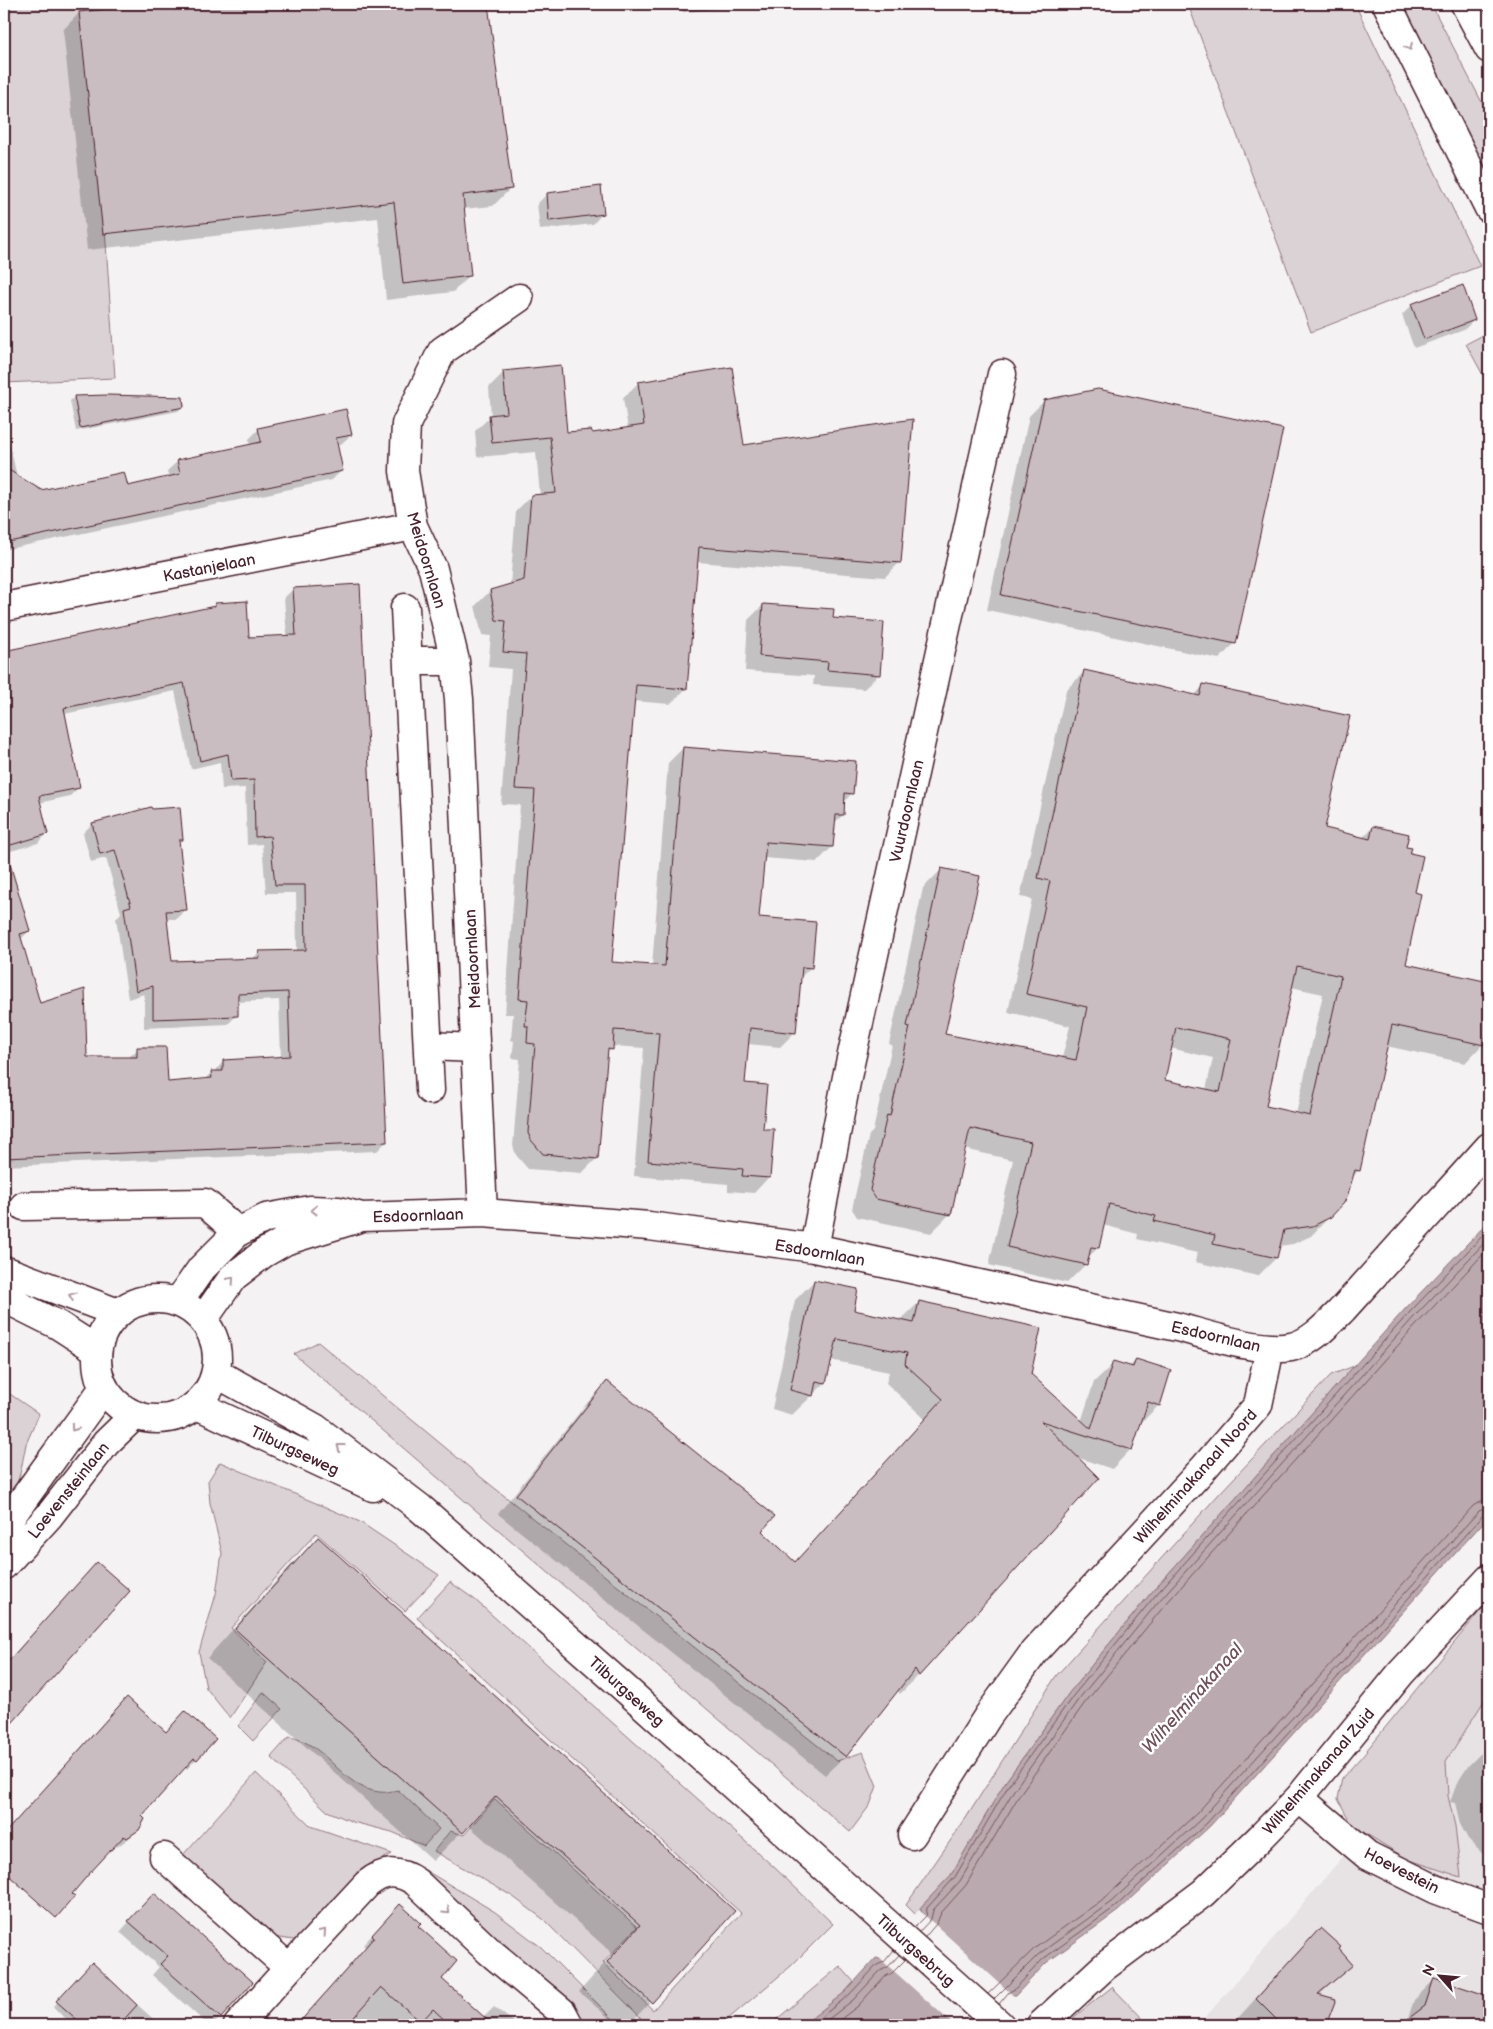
<svg xmlns="http://www.w3.org/2000/svg" width="1493" height="2029" font-family="'Balsamiq Sans',sans-serif">
	<rect width="100%" height="100%" fill="#f4f2f2"/>
	<filter id="ink" filterUnits="userSpaceOnUse"><feTurbulence type="fractalNoise" baseFrequency=".02" numOctaves="2"/><feDisplacementMap in="SourceGraphic" scale="10" xChannelSelector="R" yChannelSelector="G"/><feConvolveMatrix kernelMatrix="1 2 1 2 8 2 1 2 1" color-interpolation-filters="sRGB"/></filter>
	<g filter="url(#ink)">
		<path fill="#e7e2e3" d="M 1489,1686 L 1489,2025 L 1199,2025 Z"/>
		<path fill="#dbd2d5" stroke="#927880" d="M 4,4 L 90,4 L 115,378 L 4,383 Z
			M 681,4 L 771,4 L 683,11 Z
			M 1188,4 L 1355,4 L 1480,266 L 1311,332 Z
			M 1384,4 L 1431,4 L 1489,116 L 1489,214 Z
			M 1489,332 L 1489,386 L 1466,344 Z
			M 318,1342 L 482,1478 L 837,1761 L 863,1752 L 877,1786 L 870,1805 L 850,1832 L 294,1354 Z
			M 1354,1366 L 1151,1593 L 1069,1693 L 1004,1784 L 951,1875 L 920,1908 L 922,1913 L 918,1917 L 906,1905 L 966,1818 L 1056,1676 L 1219,1494 L 1331,1375 Z
			M 4,1390 L 39,1414 L 26,1444 L 21,1470 L 15,1490 L 4,1505 Z
			M 220,1462 L 360,1522 L 439,1575 L 405,1611 L 316,1533 L 231,1628 L 267,1662 L 230,1718 L 206,1688 L 199,1652 L 216,1594 L 222,1553 L 210,1503 L 208,1481 Z
			M 450,1582 L 474,1599 L 775,1868 L 833,1924 L 791,1966 L 721,2025 L 648,2025 L 543,1919 L 512,1896 L 434,1851 L 450,1831 L 464,1835 L 495,1799 L 637,1927 L 603,1963 L 653,2010 L 741,1913 L 417,1618 Z
			M 1489,1600 L 1489,1693 L 1446,1761 L 1448,1796 L 1455,1826 L 1461,1877 L 1407,1859 L 1352,1825 L 1338,1799 L 1342,1778 L 1362,1756 Z
			M 263,1692 L 282,1709 L 253,1741 L 238,1726 Z
			M 289,1737 C 326,1742 342,1788 379,1792 C 385,1793 392,1791 398,1790 L 439,1829 L 424,1846 L 392,1832 L 353,1822 L 327,1811 L 271,1757 Z
			M 256,1773 L 311,1826 L 392,1854 L 364,1869 L 300,1941 L 273,1937 L 182,1856 Z
			M 425,1870 L 495,1912 L 541,1947 L 619,2025 L 580,2025 L 423,1874 Z
			M 840,1966 L 854,1982 L 845,1992 L 803,2025 L 770,2025 Z
			M 1112,1987 L 1149,2025 L 1064,2025 Z"/>
		<path fill="#baa9ae" stroke="#8d727a" d="M 1489,1221 L 1489,1516 L 1210,1826 L 1118,1911 L 1046,1963 L 1016,1995 L 1012,1995 L 986,2025 L 803,2025 L 845,1992 L 876,1958 L 880,1959 L 922,1913 L 920,1908 L 951,1875 L 1004,1784 L 1069,1693 L 1151,1593 L 1405,1309 Z"/>
		<path fill="#f4f2f2" d="M 919,1910 L 1016,1998 L 1014,1997 L 990,2025 L 954,2025 L 877,1956 Z"/>
		<path fill="#0003" fill-rule="evenodd" d="M 171,4 L 486,4 L 510,189 L 493,206 L 463,209 L 470,275 L 453,292 L 386,300 L 378,218 L 87,250 L 63,30 L 79,13 Z
			M 547,194 L 602,214 L 593,224 L 540,230 L 537,204 Z
			M 1412,305 L 1474,320 L 1464,330 L 1414,348 L 1402,315 Z
			M 504,372 L 566,434 L 592,435 L 628,429 L 623,398 L 638,383 L 743,447 L 900,562 L 885,577 L 697,562 L 686,689 L 670,704 L 633,701 L 611,963 L 652,966 L 668,763 L 683,748 L 852,793 L 844,802 L 843,815 L 834,823 L 832,847 L 817,862 L 763,858 L 758,918 L 811,967 L 799,979 L 795,1032 L 780,1047 L 747,1044 L 744,1084 L 762,1130 L 769,1177 L 754,1193 L 728,1191 L 728,1184 L 634,1176 L 644,1048 L 612,1046 L 611,1049 L 606,1055 L 597,1158 L 582,1173 L 528,1169 L 516,1155 L 513,1146 L 520,1059 L 512,1058 L 514,1041 L 511,1040 L 513,1014 L 505,1014 L 520,805 L 501,804 L 511,669 L 488,667 L 491,636 L 482,635 L 475,606 L 490,591 L 510,585 L 516,511 L 531,496 L 540,495 L 536,452 L 477,457 L 475,431 L 491,416 L 489,387 Z
			M 74,397 L 182,398 L 183,406 L 178,411 L 76,431 L 70,401 Z
			M 1044,401 L 1234,644 L 1219,659 L 987,610 L 1029,416 Z
			M 259,429 L 351,435 L 341,444 L 337,445 L 342,470 L 332,480 L 4,550 L 4,447 L 10,445 L 17,477 L 40,492 L 127,487 L 169,478 L 167,471 L 177,462 L 250,445 L 249,439 ZM 258,434 L 261,434 L 263,448 L 261,448 Z
			M 293,589 L 386,1142 L 377,1151 L 4,1166 L 4,909 L 21,904 L 29,931 L 20,940 L 39,1005 L 86,1058 L 128,1058 L 138,1049 L 166,1083 L 204,1080 L 212,1072 L 214,1072 L 223,1062 L 281,1058 L 279,1000 L 237,1002 L 237,1015 L 228,1024 L 144,1028 L 144,994 L 128,999 L 116,918 L 121,913 L 106,858 L 91,862 L 83,833 L 92,824 L 182,839 L 178,843 L 185,910 L 176,919 L 166,919 L 171,962 L 252,959 L 260,952 L 297,952 L 296,893 L 266,893 L 262,844 L 247,845 L 245,788 L 222,789 L 220,762 L 191,769 L 175,691 L 64,714 L 79,787 L 70,796 L 39,803 L 47,834 L 38,843 L 4,853 L 4,653 L 212,608 L 215,604 L 248,638 L 287,637 L 284,598 Z
			M 763,605 L 832,619 L 879,674 L 864,689 L 813,685 L 814,676 L 745,671 L 748,620 Z
			M 1084,672 L 1194,696 L 1203,686 L 1324,829 L 1362,838 L 1373,827 L 1405,848 L 1409,854 L 1414,893 L 1404,965 L 1489,983 L 1489,1017 L 1483,1044 L 1465,1063 L 1386,1046 L 1359,1170 L 1351,1178 L 1330,1216 L 1311,1236 L 1293,1244 L 1279,1246 L 1276,1258 L 1258,1276 L 1195,1262 L 1197,1253 L 1137,1239 L 1138,1234 L 1103,1225 L 1098,1248 L 1087,1258 L 1086,1264 L 1067,1283 L 989,1265 L 1013,1160 L 964,1149 L 950,1214 L 931,1233 L 857,1217 L 852,1209 L 869,1135 L 873,1131 L 892,1045 L 889,1044 L 923,888 L 942,869 L 944,1035 L 1062,1058 L 1070,1026 L 1008,1012 L 1032,899 L 1020,897 L 1066,690 ZM 1291,987 L 1323,994 L 1296,1114 L 1264,1107 ZM 1170,1048 L 1213,1058 L 1206,1090 L 1163,1081 Z
			M 814,1281 L 852,1311 L 900,1321 L 919,1302 L 1029,1374 L 1081,1422 L 1094,1382 L 1114,1363 L 1129,1367 L 1136,1360 L 1159,1405 L 1139,1425 L 1131,1449 L 1112,1469 L 1076,1457 L 919,1675 L 900,1694 L 897,1690 L 845,1756 L 825,1775 L 498,1514 L 588,1402 L 607,1383 L 794,1563 L 925,1419 L 886,1383 L 889,1372 L 830,1360 L 825,1383 L 792,1415 L 772,1409 L 795,1300 Z
			M 318,1539 L 733,1911 L 629,2025 L 617,2025 L 579,1992 L 613,1954 L 468,1825 L 433,1861 L 207,1658 L 289,1567 Z
			M 97,1563 L 128,1591 L 4,1730 L 4,1665 Z
			M 118,1707 L 166,1734 L 214,1739 L 187,1769 L 184,1766 L 140,1816 L 138,1829 L 128,1839 L 117,1847 L 114,1844 L 39,1902 L 4,1870 L 4,1835 Z
			M 1489,1745 L 1489,1852 L 1485,1856 L 1469,1841 L 1460,1824 L 1455,1803 L 1450,1802 L 1457,1783 L 1469,1765 Z
			M 144,1905 L 252,1983 L 213,2025 L 208,2025 L 152,1975 L 159,1967 L 120,1932 Z
			M 390,1915 L 416,1926 L 440,1979 L 483,2018 L 494,2007 L 518,2025 L 441,2025 L 438,2023 L 436,2025 L 297,2025 L 366,1947 L 363,1945 Z
			M 1338,1949 L 1351,1965 L 1319,1995 L 1334,1999 L 1325,2025 L 1243,2025 L 1237,2019 L 1300,1950 Z
			M 92,1964 L 160,2025 L 73,2025 L 53,2007 Z
			M 1434,1980 L 1489,1997 L 1489,2025 L 1402,2025 L 1407,2021 L 1414,2000 Z"/>
		<g fill="none" stroke-linecap="round" stroke-linejoin="round">
			<path stroke="#77565f" stroke-width="1" d="M 914,1928 L 926,1916 L 927,1908 L 955,1877 L 1008,1786 L 1073,1696 L 1154,1597 L 1409,1313 L 1489,1229
				M 919,1932 L 931,1919 L 933,1910 L 960,1881 L 1014,1790 L 1078,1700 L 1159,1601 L 1414,1317 L 1489,1238
				M 925,1937 L 937,1923 L 941,1913 L 966,1885 L 1020,1794 L 1084,1704 L 1165,1605 L 1419,1322 L 1489,1248
				M 988,1994 L 1035,1948 L 1106,1897 L 1197,1813 L 1473,1506 L 1481,1501 L 1489,1500
				M 994,1999 L 1039,1954 L 1111,1902 L 1202,1818 L 1479,1511 L 1489,1507
				M 999,2004 L 1009,1992 L 1015,1989 L 1043,1959 L 1115,1907 L 1207,1823 L 1483,1515 L 1489,1513
				M 811,2025 L 849,1995 L 877,1965 L 884,1962 L 894,1950
				M 821,2025 L 853,2000 L 880,1971 L 888,1967 L 899,1955
				M 833,2025 L 858,2006 L 884,1977 L 892,1973 L 905,1960"/>
		</g>
		<path fill="#cabdc1" stroke="#4a1f2b" fill-rule="evenodd" d="M 155,4 L 488,4 L 512,189 L 463,195 L 471,276 L 403,284 L 394,202 L 103,234 L 79,12 Z
			M 601,186 L 604,214 L 549,221 L 547,193 Z
			M 1463,285 L 1475,320 L 1424,339 L 1411,304 Z
			M 561,365 L 567,432 L 591,430 L 593,433 L 644,425 L 638,382 L 732,367 L 744,445 L 913,419 L 901,563 L 699,547 L 687,689 L 636,685 L 612,962 L 665,966 L 683,747 L 856,761 L 853,794 L 845,793 L 844,815 L 836,815 L 833,847 L 766,842 L 759,917 L 816,922 L 812,968 L 802,967 L 796,1033 L 750,1028 L 745,1083 L 767,1085 L 763,1129 L 774,1129 L 770,1178 L 742,1176 L 743,1169 L 648,1161 L 659,1033 L 614,1030 L 613,1050 L 608,1049 L 598,1159 L 543,1154 L 531,1140 L 528,1133 L 535,1044 L 527,1043 L 528,1026 L 525,1026 L 528,1000 L 519,999 L 535,790 L 515,789 L 526,654 L 503,652 L 506,621 L 496,620 L 490,590 L 524,580 L 531,495 L 556,493 L 550,437 L 492,443 L 489,415 L 507,413 L 503,371 Z
			M 1098,389 L 1283,429 L 1236,644 L 1001,595 L 1044,400 Z
			M 108,395 L 183,397 L 184,407 L 80,428 L 74,396 Z
			M 346,409 L 352,435 L 336,438 L 343,471 L 4,543 L 4,467 L 41,490 L 124,472 L 128,486 L 180,474 L 177,460 L 261,442 L 258,428 Z
			M 360,584 L 387,1142 L 4,1158 L 4,865 L 10,864 L 30,931 L 20,934 L 40,1003 L 85,989 L 87,1057 L 137,1057 L 137,1047 L 166,1047 L 168,1082 L 212,1078 L 211,1071 L 223,1071 L 223,1060 L 290,1056 L 288,992 L 238,994 L 238,1016 L 153,1019 L 153,986 L 136,991 L 124,908 L 131,906 L 115,850 L 100,854 L 92,823 L 151,807 L 152,809 L 180,807 L 183,840 L 179,840 L 187,910 L 166,911 L 172,961 L 260,958 L 259,951 L 306,950 L 305,885 L 275,885 L 270,836 L 255,837 L 254,780 L 231,781 L 228,754 L 200,761 L 184,683 L 64,708 L 80,788 L 39,796 L 48,834 L 4,847 L 4,651 L 215,606 L 215,603 L 247,601 L 249,637 L 296,635 L 293,588 Z
			M 763,604 L 834,609 L 833,618 L 884,622 L 880,675 L 827,670 L 828,662 L 759,656 Z
			M 1084,670 L 1200,696 L 1203,684 L 1350,716 L 1325,828 L 1370,839 L 1373,826 L 1409,834 L 1406,847 L 1412,848 L 1410,853 L 1423,856 L 1415,892 L 1421,894 L 1406,964 L 1489,982 L 1489,1023 L 1484,1045 L 1392,1025 L 1360,1171 L 1355,1170 L 1348,1194 L 1344,1203 L 1331,1217 L 1313,1226 L 1284,1230 L 1277,1258 L 1213,1244 L 1215,1235 L 1154,1221 L 1156,1216 L 1109,1204 L 1099,1248 L 1091,1247 L 1087,1265 L 1007,1247 L 1031,1142 L 970,1128 L 951,1215 L 876,1199 L 870,1190 L 887,1115 L 890,1116 L 910,1027 L 907,1026 L 941,868 L 980,876 L 945,1034 L 1076,1060 L 1087,1007 L 1026,994 L 1050,881 L 1038,878 ZM 1297,966 L 1341,976 L 1310,1116 L 1266,1106 ZM 1176,1027 L 1231,1039 L 1220,1092 L 1165,1080 Z
			M 814,1280 L 858,1289 L 854,1310 L 914,1323 L 919,1301 L 1041,1328 L 1031,1374 L 1091,1429 L 1113,1361 L 1133,1367 L 1136,1359 L 1171,1370 L 1160,1406 L 1148,1402 L 1132,1450 L 1041,1421 L 1099,1478 L 919,1676 L 915,1669 L 846,1757 L 516,1495 L 607,1381 L 775,1516 L 762,1531 L 795,1562 L 943,1399 L 905,1364 L 907,1353 L 837,1339 L 826,1383 L 816,1381 L 813,1396 L 790,1390 Z
			M 318,1537 L 735,1911 L 652,2003 L 607,1962 L 640,1925 L 496,1796 L 463,1833 L 235,1629 Z
			M 97,1562 L 130,1591 L 4,1732 L 4,1666 Z
			M 127,1697 L 166,1732 L 185,1711 L 216,1739 L 197,1760 L 194,1758 L 142,1816 L 145,1819 L 139,1830 L 127,1838 L 124,1836 L 88,1875 L 72,1894 L 75,1896 L 56,1918 L 4,1871 L 4,1834 Z
			M 154,1893 L 253,1982 L 221,2018 L 160,1964 L 168,1956 L 128,1921 Z
			M 400,1904 L 421,1923 L 418,1926 L 457,1961 L 442,1979 L 493,2025 L 450,2025 L 433,2009 L 421,2022 L 381,1987 L 347,2025 L 297,2025 L 346,1970 L 374,1937 L 372,1935 Z
			M 1320,1928 L 1341,1947 L 1339,1949 L 1353,1965 L 1318,1994 L 1336,1999 L 1326,2025 L 1282,2025 L 1256,1999 Z
			M 92,1962 L 137,2005 L 119,2025 L 83,2025 L 56,2001 Z
			M 1434,1978 L 1489,1996 L 1489,2025 L 1400,2025 L 1425,2006 Z"/>
		<g fill="none" stroke-linecap="round" stroke-linejoin="round">
			<g stroke="#4a1f2b" stroke-width="31">
				<path id="minor" d="M 4,607 L 413,526
					M 405,608 L 430,1090
					M 408,661 L 455,661
					M 428,1046 L 476,1048
					M 24,1206 L 205,1203 L 238,1232
					M 483,1213 L 459,699 L 455,661 L 433,569 L 413,526 L 404,471 L 406,424 L 442,351 L 519,298
					M 814,1248 L 847,1077 L 1002,374
					M 178,1302 L 201,1269 L 238,1232 L 266,1218 L 310,1210 L 339,1211 L 362,1217 L 483,1213 L 649,1226 L 814,1248 L 1177,1327 C 1208,1335 1261,1353 1291,1347 C 1311,1343 1329,1323 1343,1309 L 1489,1147
					M 203,1320 L 233,1277 L 264,1253 L 285,1241 L 356,1219
					M 4,1526 L 103,1389
					M 4,1565 L 49,1516 L 106,1443 L 134,1416
					M 1299,1798 L 1367,1855 L 1435,1889 L 1489,1909
					M 912,1835 L 988,1716 L 1034,1652 L 1203,1469 L 1258,1405 L 1270,1348
					M 164,1857 L 289,1968 L 238,2025
					M 289,1968 L 367,1884 C 383,1871 397,1869 416,1882 L 489,1951 L 562,2012 L 569,2025
					M 1041,2025 L 1104,1967 L 1203,1893 L 1261,1837 L 1299,1798 L 1401,1673 L 1489,1579"/>
			</g>
			<g stroke="#4a1f2b" stroke-width="31">
				<path id="major" d="M 4,1270 L 118,1313
					M 4,1298 L 58,1325 L 97,1350
					M97 1359a60 60 0 1 1 120 0a60 60 0 1 1-120 0Z
					M 216,1373 L 315,1428 L 420,1508 L 621,1685 L 1000,2025
					M 197,1405 L 373,1487"/>
			</g>
			<g stroke="#4a1f2b" stroke-width="31">
				<path id="highway" d="M 1387,4 L 1489,208
					M 1465,4 L 1489,49"/>
			</g>
			<use href="#minor" stroke="#fff" stroke-width="28"/>
			<use href="#major" stroke="#fff" stroke-width="28"/>
			<use href="#highway" stroke="#fff" stroke-width="28"/>
		</g>
		<defs><path id="oneway-chevron" d="M-2-3.5L2.5 0L-2 3.5" fill="none" stroke-width="1.6" stroke-linecap="round" stroke-linejoin="round" transform="scale(1.25)"/></defs>
		<g stroke="#ae9aa0">
			<use href="#oneway-chevron" transform="translate(1409 47) rotate(64)"/>
			<use href="#oneway-chevron" transform="translate(314 1210) rotate(180)"/>
			<use href="#oneway-chevron" transform="translate(231 1280) rotate(-49)"/>
			<use href="#oneway-chevron" transform="translate(72 1296) rotate(-159)"/>
			<use href="#oneway-chevron" transform="translate(74 1428) rotate(125)"/>
			<use href="#oneway-chevron" transform="translate(340 1447) rotate(-143)"/>
			<use href="#oneway-chevron" transform="translate(447 1911) rotate(43)"/>
			<use href="#oneway-chevron" transform="translate(323 1932) rotate(-48)"/>
		</g>
	</g>
	<g text-anchor="middle" stroke-width="5" stroke-linejoin="round" paint-order="stroke">
		<g font-size="16" fill="#4a1f2b" stroke="#fff">
			<text transform="translate(427 560) rotate(73)" y="6">Meidoornlaan</text>
			<text transform="translate(209 567) rotate(-11)" y="6">Kastanjelaan</text>
			<text transform="translate(906 811) rotate(-77)" y="6">Vuurdoornlaan</text>
			<text transform="translate(472 959) rotate(-93)" y="6">Meidoornlaan</text>
			<text transform="translate(418 1215) rotate(-2)" y="6">Esdoornlaan</text>
			<text transform="translate(820 1252) rotate(10)" y="6">Esdoornlaan</text>
			<text transform="translate(1216 1336) rotate(13)" y="6">Esdoornlaan</text>
			<text transform="translate(295 1450) rotate(25)" y="6">Tilburgseweg</text>
			<text transform="translate(1195 1476) rotate(-48)" y="6">Wilhelminakanaal Noord</text>
			<text transform="translate(68 1490) rotate(-51)" y="6">Loevensteinlaan</text>
			<text transform="translate(627 1691) rotate(42)" y="6">Tilburgseweg</text>
			<text transform="translate(1318 1771) rotate(-49)" y="6">Wilhelminakanaal Zuid</text>
			<text transform="translate(1402 1870) rotate(27)" y="6">Hoevestein</text>
			<text transform="translate(916 1950) rotate(42)" y="6">Tilburgsebrug</text>
		</g>
		<g font-size="18" font-style="italic" fill="#714f59" stroke="#fff">
			<text transform="translate(1192 1698) rotate(-48)" y="6">Wilhelminakanaal</text>
		</g>
	</g>
	<rect width="1493" height="2029" fill="none" stroke="#fff" stroke-width="20"/>
	<rect x="10" y="10" width="1473" height="2009" fill="none" stroke="#4a1f2b" stroke-width="2" filter="url(#ink)"/>
	<g transform="translate(1440 1976) rotate(297)" stroke="#ffffff" stroke-width="4" paint-order="stroke">
	<path d="M0-4L9 19L0 12L-9 19Z" fill="#4a1f2b"/>
	<text y="-8" font-size="14" font-weight="bold" text-anchor="middle" fill="#4a1f2b">N</text>
	</g>
</svg>
